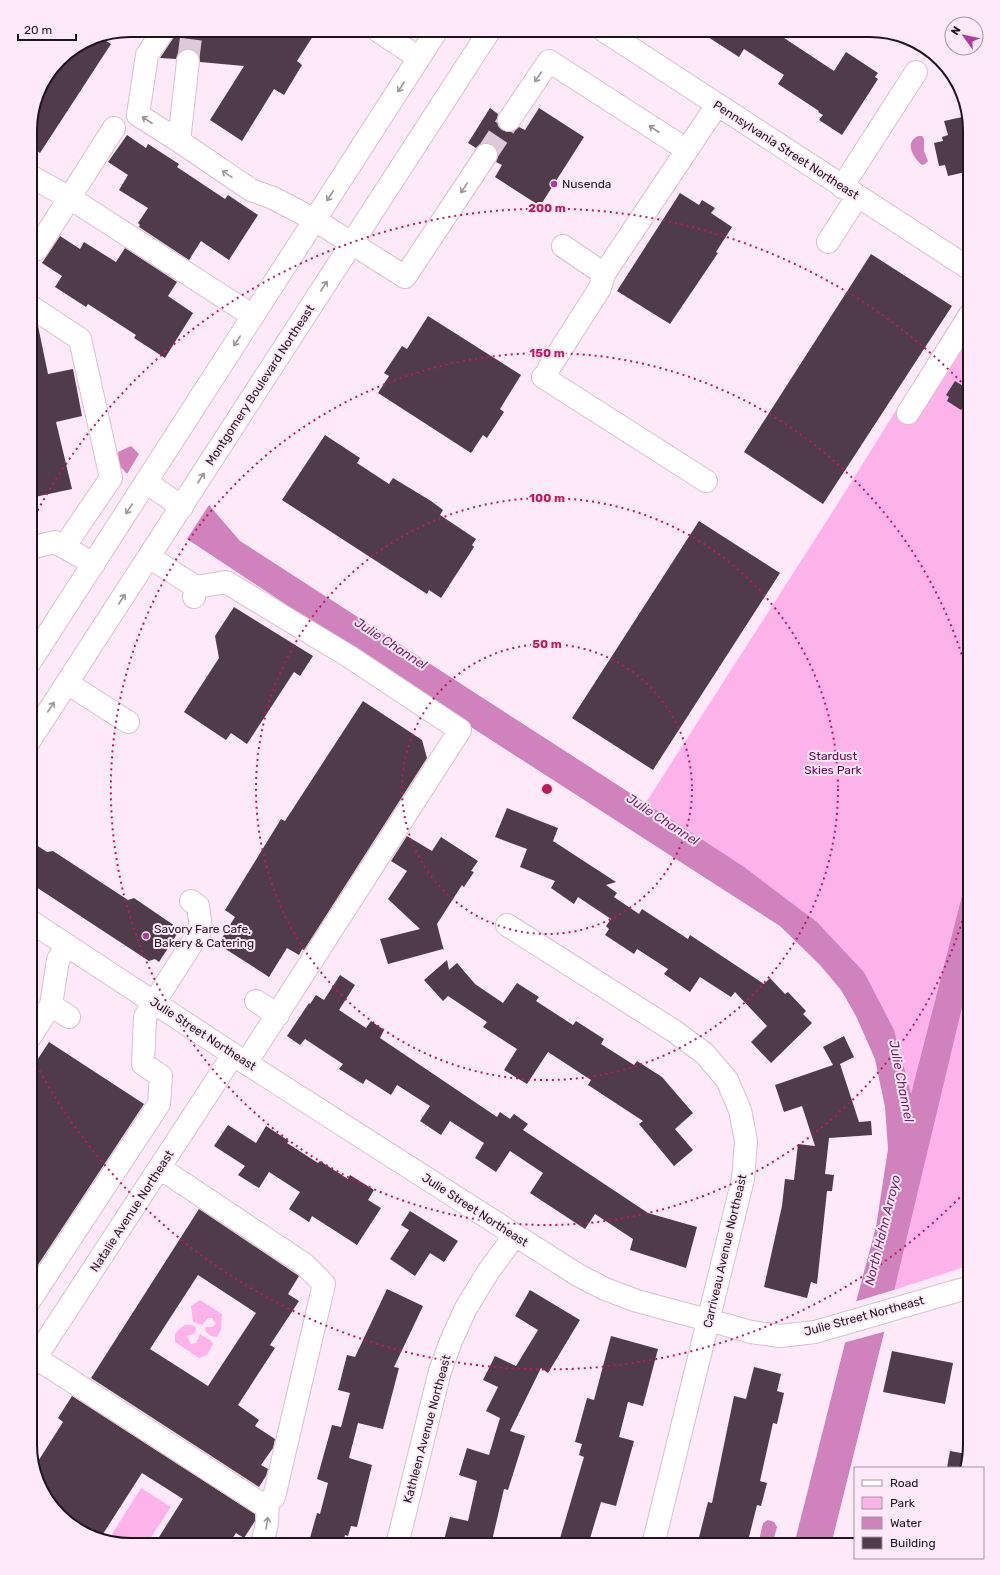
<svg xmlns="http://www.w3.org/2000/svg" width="1000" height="1575" font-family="Rubik,sans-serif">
	<rect width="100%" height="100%" fill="#fee9f8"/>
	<path fill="#feb2ea" d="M 968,295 L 970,297 L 970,1265 L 894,1290 L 907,1236 L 864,972 L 817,922 L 743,866 L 645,804 L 835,508 Z
		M 200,1300 L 222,1314 L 221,1330 L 217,1337 L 211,1336 L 205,1331 L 206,1327 L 212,1327 L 216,1324 L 212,1318 L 208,1318 L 202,1325 L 193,1322 L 191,1306 Z
		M 185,1325 L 191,1325 L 196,1327 L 195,1333 L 187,1336 L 191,1344 L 196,1343 L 200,1334 L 210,1340 L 213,1344 L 207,1355 L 199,1358 L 175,1342 L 175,1334 L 179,1329 Z
		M 141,1488 L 171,1507 L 146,1545 L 129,1545 L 112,1534 Z"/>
	<path fill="#d082bc" d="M 918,136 L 922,136 L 924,139 L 924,151 L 928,161 L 925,164 L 922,165 C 913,157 904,143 918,136 Z
		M 131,446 L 139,454 L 127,474 L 119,465 L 118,452 Z
		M 209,505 L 240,541 L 743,866 L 817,922 L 864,972 L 894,1030 L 911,1094 L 970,865 L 970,974 L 884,1333 L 831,1545 L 794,1545 L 844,1347 L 876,1227 L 888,1149 L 885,1107 L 875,1059 L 856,1016 L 841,990 L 820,965 L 780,926 L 474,729 L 187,539 Z
		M 768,1520 L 774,1522 L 777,1527 L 772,1545 L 758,1545 L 763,1523 Z"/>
	<path fill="#fee9f8" d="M 897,1289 L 887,1331 L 843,1343 L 854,1302 Z"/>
	<path fill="#503b4a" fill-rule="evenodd" d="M 176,30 L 317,30 L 297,61 L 302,65 L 284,95 L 274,89 L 242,141 L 210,120 L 244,66 L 200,62 L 199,56 L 196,51 L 189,49 L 183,50 L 178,53 L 176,59 L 160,58 L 174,37 Z
		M 697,30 L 772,30 L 834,71 L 846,52 L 878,73 L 875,77 L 878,79 L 842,135 L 819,120 L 823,115 L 818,112 L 819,111 L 778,84 L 784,75 L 744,49 L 739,57 Z
		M 98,36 L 111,44 L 40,153 L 30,146 L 30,123 L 38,91 L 59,59 L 92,38 Z
		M 490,108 L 498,114 L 497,119 L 498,126 L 502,130 L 508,132 L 514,131 L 519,127 L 525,130 L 539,108 L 584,137 L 540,206 L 495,177 L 502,165 L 496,162 L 498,155 L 497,149 L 493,145 L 486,143 L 480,144 L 476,148 L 468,143 Z
		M 967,116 L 970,130 L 970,171 L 948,176 L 945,165 L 939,166 L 934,143 L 943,141 L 942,137 L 948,135 L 944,121 Z
		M 127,135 L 146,148 L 148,144 L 179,164 L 177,167 L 225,199 L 228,195 L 258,215 L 229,260 L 201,241 L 189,260 L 139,227 L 140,225 L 138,223 L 148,208 L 119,190 L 128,175 L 108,162 Z
		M 680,193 L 699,205 L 702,200 L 715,208 L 711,213 L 732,227 L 716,252 L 718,253 L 670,324 L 617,291 Z
		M 60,236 L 80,249 L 84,242 L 116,262 L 125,248 L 177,282 L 168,296 L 193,313 L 165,358 L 134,338 L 136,335 L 88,304 L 86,307 L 55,287 L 62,276 L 42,263 Z
		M 871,254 L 952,306 L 823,504 L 744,452 Z
		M 428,316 L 521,375 L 500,409 L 504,412 L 487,438 L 483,435 L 471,453 L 378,393 L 389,376 L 384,373 L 402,346 L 407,349 Z
		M 30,322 L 38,326 L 48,374 L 73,369 L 82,416 L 56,422 L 72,489 L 30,498 Z
		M 955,381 L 970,390 L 970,397 L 961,410 L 947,401 L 949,397 L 946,395 Z
		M 325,435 L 360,458 L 357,463 L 389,484 L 393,478 L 431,501 L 443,510 L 440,515 L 476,539 L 472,545 L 474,547 L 441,598 L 429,590 L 427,594 L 282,500 Z
		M 699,521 L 780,573 L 653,770 L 572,718 Z
		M 234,607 L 313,656 L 300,676 L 294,672 L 247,744 L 231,733 L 226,740 L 184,712 L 219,658 L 215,636 Z
		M 363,701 L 422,740 L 427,758 L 304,950 L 302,949 L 299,955 L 287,948 L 269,977 L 224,948 L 222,938 L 235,917 L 225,910 L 281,819 L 285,821 Z
		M 507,808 L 558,828 L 553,841 L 616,882 L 606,885 L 617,893 L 614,897 L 639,914 L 642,909 L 688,939 L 690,935 L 764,984 L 770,978 L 785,994 L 788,992 L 806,1011 L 803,1014 L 812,1023 L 771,1063 L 751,1042 L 767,1026 L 735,992 L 731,997 L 700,977 L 690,992 L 664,974 L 668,969 L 637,949 L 634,954 L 605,935 L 609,929 L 606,926 L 611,919 L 578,897 L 574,904 L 551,888 L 555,881 L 520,867 L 527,849 L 495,837 Z
		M 407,836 L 432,851 L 441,837 L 478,861 L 471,871 L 474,872 L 464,887 L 462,885 L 437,924 L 444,951 L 443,949 L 388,964 L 380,939 L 420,929 L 388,899 L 407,871 L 391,861 Z
		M 30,841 L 47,852 L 53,851 L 128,900 L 134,898 L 175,926 L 177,934 L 159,962 L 155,959 L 149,961 L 30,883 Z
		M 447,960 L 449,970 L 457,963 L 475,984 L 503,1003 L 517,983 L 539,997 L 536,1001 L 573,1025 L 576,1021 L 604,1039 L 601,1044 L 634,1065 L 637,1061 L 662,1077 L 693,1113 L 675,1129 L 693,1150 L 674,1166 L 639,1124 L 643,1121 L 588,1085 L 591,1080 L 548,1052 L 527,1084 L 504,1070 L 517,1049 L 483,1027 L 487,1022 L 448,996 L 443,1001 L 424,980 Z
		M 340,975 L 355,985 L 339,1010 L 366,1028 L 371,1021 L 384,1030 L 380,1038 L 497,1117 L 500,1112 L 510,1119 L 514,1114 L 528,1124 L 523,1130 L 648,1213 L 697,1227 L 686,1268 L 630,1250 L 633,1239 L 595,1214 L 585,1229 L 530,1193 L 543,1173 L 510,1151 L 496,1172 L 475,1158 L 484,1143 L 450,1121 L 441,1135 L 420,1121 L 430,1106 L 397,1085 L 391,1095 L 366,1079 L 363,1084 L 339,1069 L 343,1064 L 305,1039 L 300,1045 L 287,1036 L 309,1003 L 310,1004 L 316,995 L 324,1000 Z
		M 844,1036 L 854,1057 L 840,1064 L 859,1122 L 871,1121 L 872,1135 L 829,1138 L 825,1174 L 834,1175 L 832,1191 L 827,1191 L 817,1284 L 811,1282 L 807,1298 L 764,1287 L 782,1206 L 785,1179 L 794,1180 L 798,1144 L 815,1146 L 802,1106 L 784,1112 L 775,1085 L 833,1065 L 823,1047 Z
		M 49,1042 L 144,1104 L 30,1277 L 30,1071 Z
		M 228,1125 L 256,1143 L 266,1126 L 289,1141 L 287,1143 L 318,1163 L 320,1161 L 348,1179 L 350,1175 L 374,1190 L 368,1200 L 381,1208 L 357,1245 L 312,1216 L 309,1222 L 289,1209 L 300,1192 L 269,1172 L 259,1188 L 238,1175 L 245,1166 L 214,1146 Z
		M 199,1209 L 299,1276 L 288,1294 L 299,1301 L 270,1345 L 275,1348 L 238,1405 L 259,1420 L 255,1426 L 275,1439 L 273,1448 L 261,1465 L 268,1469 L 266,1476 L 259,1487 L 91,1378 ZM 198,1275 L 256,1313 L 208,1386 L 150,1349 Z
		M 410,1211 L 458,1241 L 444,1262 L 430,1253 L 415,1276 L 390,1259 L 409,1230 L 401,1225 Z
		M 387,1289 L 423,1306 L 394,1367 L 399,1368 L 383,1429 L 358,1423 L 349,1458 L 372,1465 L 357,1527 L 351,1526 L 348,1536 L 345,1535 L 342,1545 L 308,1545 L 317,1513 L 320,1514 L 328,1483 L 317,1479 L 332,1425 L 341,1427 L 350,1393 L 338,1390 L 347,1355 L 355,1357 Z
		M 530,1290 L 580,1320 L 548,1373 L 541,1368 L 510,1431 L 525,1436 L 508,1490 L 504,1489 L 491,1545 L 466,1545 L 444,1540 L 450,1517 L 468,1521 L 477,1481 L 459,1475 L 467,1448 L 489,1455 L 500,1418 L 486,1411 L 498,1387 L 483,1380 L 495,1356 L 516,1366 L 538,1330 L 515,1316 Z
		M 611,1336 L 658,1349 L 643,1406 L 628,1402 L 619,1437 L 634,1441 L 616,1506 L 601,1502 L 588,1545 L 558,1545 L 584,1457 L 579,1455 L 582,1444 L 575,1442 L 587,1398 L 594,1400 Z
		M 892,1351 L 953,1363 L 945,1404 L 883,1392 Z
		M 754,1367 L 781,1374 L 777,1391 L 784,1393 L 777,1424 L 773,1423 L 760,1481 L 767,1483 L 761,1506 L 757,1505 L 747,1545 L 697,1545 L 708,1502 L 712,1503 L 734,1396 L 746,1399 Z
		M 72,1396 L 255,1514 L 255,1521 L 244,1538 L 236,1533 L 228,1545 L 154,1545 L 183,1499 L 142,1473 L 101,1537 L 74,1528 L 40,1490 L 35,1466 L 63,1422 L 58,1418 Z
		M 950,1451 L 967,1454 L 963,1468 L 947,1468 Z"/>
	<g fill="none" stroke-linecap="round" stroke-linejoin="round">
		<path stroke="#ddc9d7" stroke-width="22" stroke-dasharray="22 11" stroke-linecap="butt" d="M 188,61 L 192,30
			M 486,155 L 509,120"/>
		<g stroke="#d9bfd1" stroke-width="24">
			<path id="minor" d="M 164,30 L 147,55 L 138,115 L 179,141
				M 377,30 L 419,58
				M 603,30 L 970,269
				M 188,61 L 179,141 L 251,190 L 273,198 L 315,220 L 405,277 L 486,155
				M 509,120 L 549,61 L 687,150
				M 30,176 L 70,198 L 253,316
				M 842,187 L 916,72
				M 828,242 L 857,197
				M 30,244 L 37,249 L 114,128
				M 563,246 L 604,274
				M 30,306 L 80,339 L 111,478 L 64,547
				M 549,368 L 600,288 L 604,274 L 717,105
				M 543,377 L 706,481
				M 908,413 L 970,315
				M 146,482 L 182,507
				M 30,548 L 55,542 L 94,564
				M 149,557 L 196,587 L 194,597
				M 196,587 L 226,582 L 350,657 L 460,730 L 246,1063
				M 67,683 L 128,722
				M 30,921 L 246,1063 L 515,1235 L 578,1275 L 605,1289 L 637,1301 L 730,1326 L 751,1332 L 780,1336 L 815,1332 L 970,1287
				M 507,925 L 674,1031 L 705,1054 L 727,1080 L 740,1110 L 746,1141 L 743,1179 L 653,1545
				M 256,1001 L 278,1015
				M 51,1005 L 69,1017
				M 30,1037 L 51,1005 L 58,960 L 67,945
				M 30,1300 L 159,1104 L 161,1076 L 143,1064 L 145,1017 L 201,929 L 198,906 L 191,901
				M 36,1358 L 260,1503 L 268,1502 L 274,1497 L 324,1284 L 304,1264 L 160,1168
				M 30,1366 L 233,1055
				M 262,1545 L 267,1523 L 268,1502
				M 397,1545 L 440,1371 L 451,1341 L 466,1308 L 488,1272 L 515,1235"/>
		</g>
		<g stroke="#d9bfd1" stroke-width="24">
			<path id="major" d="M 30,662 L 437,30
				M 30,740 L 490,30"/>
		</g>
		<use href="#minor" stroke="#fff" stroke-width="22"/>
		<use href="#major" stroke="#fff" stroke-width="22"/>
	</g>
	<defs><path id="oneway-shaft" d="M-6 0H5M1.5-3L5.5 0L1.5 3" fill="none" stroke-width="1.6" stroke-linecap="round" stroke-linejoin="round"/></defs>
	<g stroke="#9a9699">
		<use href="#oneway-shaft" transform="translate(538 77) rotate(124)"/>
		<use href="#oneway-shaft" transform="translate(401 87) rotate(123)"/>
		<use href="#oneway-shaft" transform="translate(147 120) rotate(-147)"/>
		<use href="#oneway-shaft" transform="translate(654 129) rotate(-147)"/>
		<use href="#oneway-shaft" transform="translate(227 174) rotate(-146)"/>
		<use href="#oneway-shaft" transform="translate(464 188) rotate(123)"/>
		<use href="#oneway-shaft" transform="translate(330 196) rotate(123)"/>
		<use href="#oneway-shaft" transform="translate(324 286) rotate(-57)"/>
		<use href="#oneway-shaft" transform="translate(237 341) rotate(123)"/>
		<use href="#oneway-shaft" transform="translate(201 478) rotate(-57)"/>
		<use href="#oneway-shaft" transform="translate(129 509) rotate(123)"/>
		<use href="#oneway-shaft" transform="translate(122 599) rotate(-57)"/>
		<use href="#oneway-shaft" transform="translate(51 707) rotate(-57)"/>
		<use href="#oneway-shaft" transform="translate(267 1523) rotate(-81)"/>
	</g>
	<g fill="none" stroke="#c2185b" stroke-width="2" stroke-dasharray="2 4">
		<circle cx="547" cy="789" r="145"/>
		<circle cx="547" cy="789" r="291"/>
		<path d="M969 898A436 436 0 1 1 969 680"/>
		<path d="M968 1189A581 581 0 0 1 32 1057M32 521A581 581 0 0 1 968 389"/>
	</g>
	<g fill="#b03e99" stroke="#fee9f8" stroke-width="1.5">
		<circle cx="554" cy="184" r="4"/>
		<circle cx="146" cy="936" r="4"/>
	</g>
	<g text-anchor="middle" stroke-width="4" stroke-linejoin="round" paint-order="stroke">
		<g font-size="12" fill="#1f161c" stroke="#fee9f8">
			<text transform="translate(786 150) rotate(33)" y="4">Pennsylvania Street Northeast</text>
			<text transform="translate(260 385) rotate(-57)" y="4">Montgomery Boulevard Northeast</text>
			<text transform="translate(203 1034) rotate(33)" y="4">Julie Street Northeast</text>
			<text transform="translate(475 1210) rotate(33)" y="4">Julie Street Northeast</text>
			<text transform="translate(132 1211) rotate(-57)" y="4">Natalie Avenue Northeast</text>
			<text transform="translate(725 1251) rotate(-77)" y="4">Carriveau Avenue Northeast</text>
			<text transform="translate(864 1316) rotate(-15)" y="4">Julie Street Northeast</text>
			<text transform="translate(427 1429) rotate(-75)" y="4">Kathleen Avenue Northeast</text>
		</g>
		<g font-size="12" fill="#1f161c" stroke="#fee9f8" text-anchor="start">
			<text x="562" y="188">Nusenda</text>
			<text x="154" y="933">Savory Fare Cafe,<tspan x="154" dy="14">Bakery &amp; Catering</tspan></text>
		</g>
		<g font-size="12" fill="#630053" stroke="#fee9f8">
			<text x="833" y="760">Stardust<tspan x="833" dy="14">Skies Park</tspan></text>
		</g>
		<g font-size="13" font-style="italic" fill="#791d68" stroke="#fee9f8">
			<text transform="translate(391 643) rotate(33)" y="5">Julie Channel</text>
			<text transform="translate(663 819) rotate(33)" y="5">Julie Channel</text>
			<text transform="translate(902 1081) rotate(79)" y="5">Julie Channel</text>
			<text transform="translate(882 1230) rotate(-76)" y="5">North Hahn Arroyo</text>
		</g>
	</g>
	<path d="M0 0H1000V1575H0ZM130 37H870A93 93 0 0 1 963 130V1445A93 93 0 0 1 870 1538H130A93 93 0 0 1 37 1445V130A93 93 0 0 1 130 37Z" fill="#fee9f8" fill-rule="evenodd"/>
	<path fill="none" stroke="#1f161c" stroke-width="2" d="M130 37H870A93 93 0 0 1 963 130V1445A93 93 0 0 1 870 1538H130A93 93 0 0 1 37 1445V130A93 93 0 0 1 130 37Z"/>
	<circle cx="547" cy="789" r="6" fill="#c2185b" stroke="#fee9f8" stroke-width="2"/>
	<g font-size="12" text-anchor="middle" font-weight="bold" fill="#c2185b" stroke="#fee9f8" stroke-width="4" stroke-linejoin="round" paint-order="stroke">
		<text x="547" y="212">200 m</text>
		<text x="547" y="357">150 m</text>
		<text x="547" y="502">100 m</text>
		<text x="547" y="648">50 m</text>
	</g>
	<rect x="854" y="1467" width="130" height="92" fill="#fee9f8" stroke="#a595a0"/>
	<rect x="862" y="1480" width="20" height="6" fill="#ffffff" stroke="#a595a0"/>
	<text x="890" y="1487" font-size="12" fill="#1f161c">Road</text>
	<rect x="862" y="1497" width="20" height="12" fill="#feb2ea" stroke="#a595a0"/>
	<text x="890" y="1507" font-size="12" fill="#1f161c">Park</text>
	<rect x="862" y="1517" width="20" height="12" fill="#d082bc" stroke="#a595a0"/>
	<text x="890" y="1527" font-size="12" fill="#1f161c">Water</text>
	<rect x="862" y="1537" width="20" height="12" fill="#503b4a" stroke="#a595a0"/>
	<text x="890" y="1547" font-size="12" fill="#1f161c">Building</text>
	<g transform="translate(964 36) rotate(303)"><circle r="19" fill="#fee9f8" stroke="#a595a0"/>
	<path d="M0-3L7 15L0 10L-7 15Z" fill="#b03e99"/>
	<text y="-6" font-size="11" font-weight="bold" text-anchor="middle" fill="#1f161c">N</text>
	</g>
	<path d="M18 34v6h58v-6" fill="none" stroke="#1f161c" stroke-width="2"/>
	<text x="24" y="34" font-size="12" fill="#1f161c" stroke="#fee9f8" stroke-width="3" paint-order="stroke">20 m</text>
</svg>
